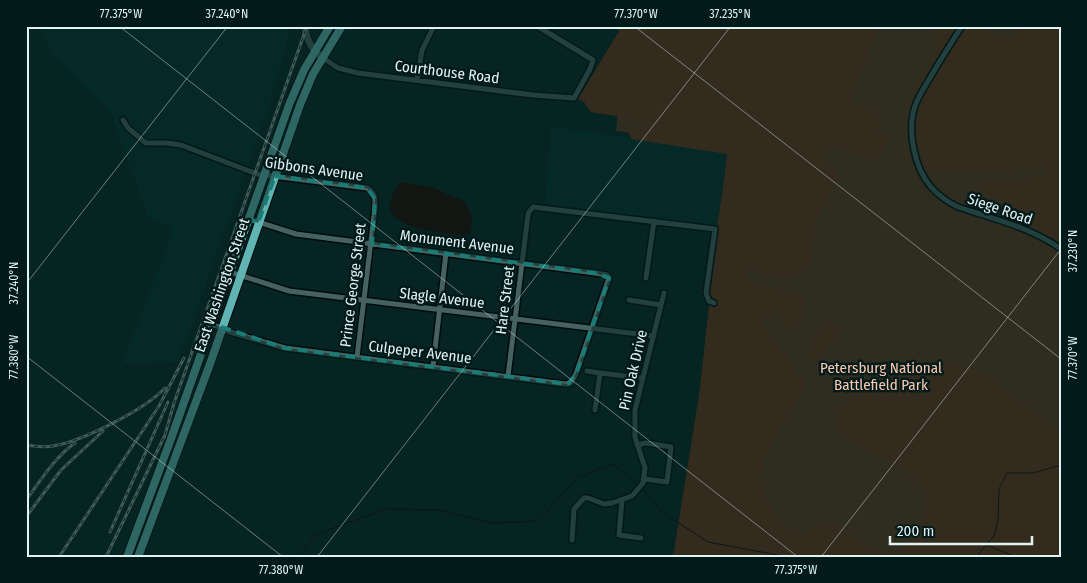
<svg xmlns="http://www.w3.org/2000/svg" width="1087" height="583" font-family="'Fira Sans Condensed',sans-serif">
	<rect width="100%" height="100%" fill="#062423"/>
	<path fill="#052f2e" d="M 41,26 L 290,26 L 270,104 L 178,362 L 122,364 L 174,228 L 148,217 L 109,109 L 55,58 L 43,35 Z
		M 551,126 L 727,153 L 717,227 L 545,205 Z"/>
	<path fill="#63351e" d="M 622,26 L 1061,26 L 1061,557 L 683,557 L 717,227 L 729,146 L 616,131 L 619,101 Z"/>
	<path fill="#6b3519" d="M 622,26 L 878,26 L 851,100 L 852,105 L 859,103 L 875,108 L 880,121 L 877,131 L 890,136 L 882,153 L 876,161 L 831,146 L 822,157 L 836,170 L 839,177 L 823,209 L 815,218 L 812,258 L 804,271 L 795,277 L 775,279 L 760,272 L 750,269 L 745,275 L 758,284 L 799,293 C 808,308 807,319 793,330 L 783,326 L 782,316 L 776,312 L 767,316 L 763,323 L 805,383 C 802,393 796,402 791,411 C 760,466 742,484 795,536 L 807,529 L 838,523 L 866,545 L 880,551 L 896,550 L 912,541 L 919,530 L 925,514 L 925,502 L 923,491 L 914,477 L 843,437 L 835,424 L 834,414 L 839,406 L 885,375 L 903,366 L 935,364 L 975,368 L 991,378 L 1061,431 L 1061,557 L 673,557 L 699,395 L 727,154 L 631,139 L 628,130 L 657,123 L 591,112 L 584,102 L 578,99 Z
		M 934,26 L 990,26 L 988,30 C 996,39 1008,35 1018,33 L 1022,28 L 1020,26 L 1061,26 L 1061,246 L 1044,234 L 1024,223 C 1022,208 988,192 975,184 L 1043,175 L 1049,166 L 967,174 L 927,172 C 917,144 915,133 920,104 L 912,93 C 918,79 928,70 937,58 Z
		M 831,321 L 841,328 L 822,358 L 815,362 L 811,360 L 807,355 L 817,333 L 825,322 Z"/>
	<path fill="#1f0500" d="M 400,182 L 431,187 L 464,201 L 472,216 L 471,234 C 458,236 446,234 432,231 C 402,226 375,216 400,182 Z"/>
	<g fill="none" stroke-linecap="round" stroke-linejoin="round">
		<path stroke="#1f0500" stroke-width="1" d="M 644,490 L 662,512 L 708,542 L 788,557
			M 986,545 L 1016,557
			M 298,557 L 316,534 L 387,509 L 438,510 L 492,523 L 538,521 L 577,478 L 613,464 L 638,485
			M 976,557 L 994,536 L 998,520 L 999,489 L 1007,473 L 1033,473 L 1061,465"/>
		<g stroke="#000c0c" stroke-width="8">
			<path id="minor" d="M 962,26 C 951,43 941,59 931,76 C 926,85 919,95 915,106 C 907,131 914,167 931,187 C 938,195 948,202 958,207 C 994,219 1030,227 1061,249
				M 323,58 L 338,68 L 358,73 L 533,95 L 574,98 L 590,69 L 593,60 L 537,26
				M 417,80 L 422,50 L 434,26
				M 123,120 L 128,128 L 146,143 L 167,143 L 181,145 L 257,174 L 367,188 C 378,194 375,205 374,216 L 357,357
				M 230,272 L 289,291 L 654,336
				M 646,278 L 654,221
				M 629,300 L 661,305
				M 212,324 L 230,332 L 285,348 L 565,384 L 571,383 L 576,374 L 609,278 L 607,275 L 595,273 L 296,234 L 249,219
				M 433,367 L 446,253
				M 587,371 L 600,373
				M 508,376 L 528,215 L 529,212 L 533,207 L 715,229 L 706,293 L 709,301 L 714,303
				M 595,410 L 600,373 L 642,378
				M 637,445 L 646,443 L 671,447 L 667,482 L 645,479
				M 622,500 L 619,535 L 641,538
				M 572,540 L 574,509 L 584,498 L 588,498 L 604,504 L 612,503 L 632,496 L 643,483 L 645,468 L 635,437 L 635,410 L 664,293"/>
		</g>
		<g stroke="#000c0c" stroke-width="9">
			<path id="secondary" d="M 305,26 C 306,41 312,49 323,58"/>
		</g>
		<g stroke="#000c0c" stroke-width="10">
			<path id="trunk" d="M 127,557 L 172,436 L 289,105 L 304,70 L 330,26
				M 138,557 L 210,364 L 300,105 L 313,74 L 342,26"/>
		</g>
		<use href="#minor" stroke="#456261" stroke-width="5"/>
		<use href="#secondary" stroke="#456261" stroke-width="7"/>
		<use href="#trunk" stroke="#60b5b2" stroke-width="8"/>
		<g stroke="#879d9c" stroke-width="3">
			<path id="rail" d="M 26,445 C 35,446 44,448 53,446 C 83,441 144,410 165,388
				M 26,500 C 41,480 55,457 75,443
				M 26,517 L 61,470 L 103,431
				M 110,532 L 168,402
				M 59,557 L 159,406 L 184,358
				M 106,557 L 165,435 L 174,403 L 307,26"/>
		</g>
		<use href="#rail" stroke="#001b1a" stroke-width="1" stroke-dasharray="4" stroke-linecap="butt"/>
	</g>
	<path d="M0 0H1087V583H0ZM 275,176 L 367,188 L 375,199 L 372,244 L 595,273 L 609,278 L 576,374 L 568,384 L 285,348 L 212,324 L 249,219 L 258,223 Z" fill="#062423" fill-opacity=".55" fill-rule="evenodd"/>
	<path fill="none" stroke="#1a7c75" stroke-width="4" stroke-dasharray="10 6" stroke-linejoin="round" d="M 275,176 L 367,188 L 375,199 L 372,244 L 595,273 L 609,278 L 576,374 L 568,384 L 285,348 L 212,324 L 249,219 L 258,223 Z"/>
	<path fill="none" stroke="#e3f3f2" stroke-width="1" stroke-opacity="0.45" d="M 119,26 L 798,557M 634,26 L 1061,359M 26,284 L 228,26M 26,356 L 283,557M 317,557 L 731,26M 821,557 L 1061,249"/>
	<g text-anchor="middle" stroke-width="5" stroke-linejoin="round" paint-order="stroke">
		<g font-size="15" fill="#e3f3f2" stroke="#001b1a">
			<text transform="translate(447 72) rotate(7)" y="5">Courthouse Road</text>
			<text transform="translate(314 169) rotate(8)" y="5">Gibbons Avenue</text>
			<text transform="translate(1000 209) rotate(19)" y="5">Siege Road</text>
			<text transform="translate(457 242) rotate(7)" y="5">Monument Avenue</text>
			<text transform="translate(222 285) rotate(-71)" y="5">East Washington Street</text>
			<text transform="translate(353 285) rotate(-83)" y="5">Prince George Street</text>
			<text transform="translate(442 298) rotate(7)" y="5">Slagle Avenue</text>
			<text transform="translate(505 300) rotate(-83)" y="5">Hare Street</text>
			<text transform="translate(420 352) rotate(7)" y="5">Culpeper Avenue</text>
			<text transform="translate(633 370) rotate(-77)" y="5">Pin Oak Drive</text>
		</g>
		<g font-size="15" fill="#ffc9b0" stroke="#001b1a">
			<text x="881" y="373">Petersburg National<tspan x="881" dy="17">Battlefield Park</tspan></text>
		</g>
	</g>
	<rect width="1087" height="583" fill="none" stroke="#001b1a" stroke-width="55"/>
	<path d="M890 536v8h142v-8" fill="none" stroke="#e3f3f2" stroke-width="2.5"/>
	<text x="897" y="536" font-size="15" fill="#e3f3f2" stroke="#001b1a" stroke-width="4" paint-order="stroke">200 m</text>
	<rect x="28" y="28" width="1032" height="528" fill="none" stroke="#e3f3f2" stroke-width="2"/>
	<g font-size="12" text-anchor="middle" fill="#e3f3f2">
		<text x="121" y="18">77.375°W</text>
		<text x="227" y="18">37.240°N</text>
		<text x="636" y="18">77.370°W</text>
		<text x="730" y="18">37.235°N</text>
		<text transform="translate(1073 251) rotate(-90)" y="4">37.230°N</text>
		<text transform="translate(14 283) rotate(-90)" y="4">37.240°N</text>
		<text transform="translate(14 357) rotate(-90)" y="4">77.380°W</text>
		<text transform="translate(1073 358) rotate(-90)" y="4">77.370°W</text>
		<text x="281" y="574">77.380°W</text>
		<text x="796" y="574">77.375°W</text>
	</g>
</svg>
